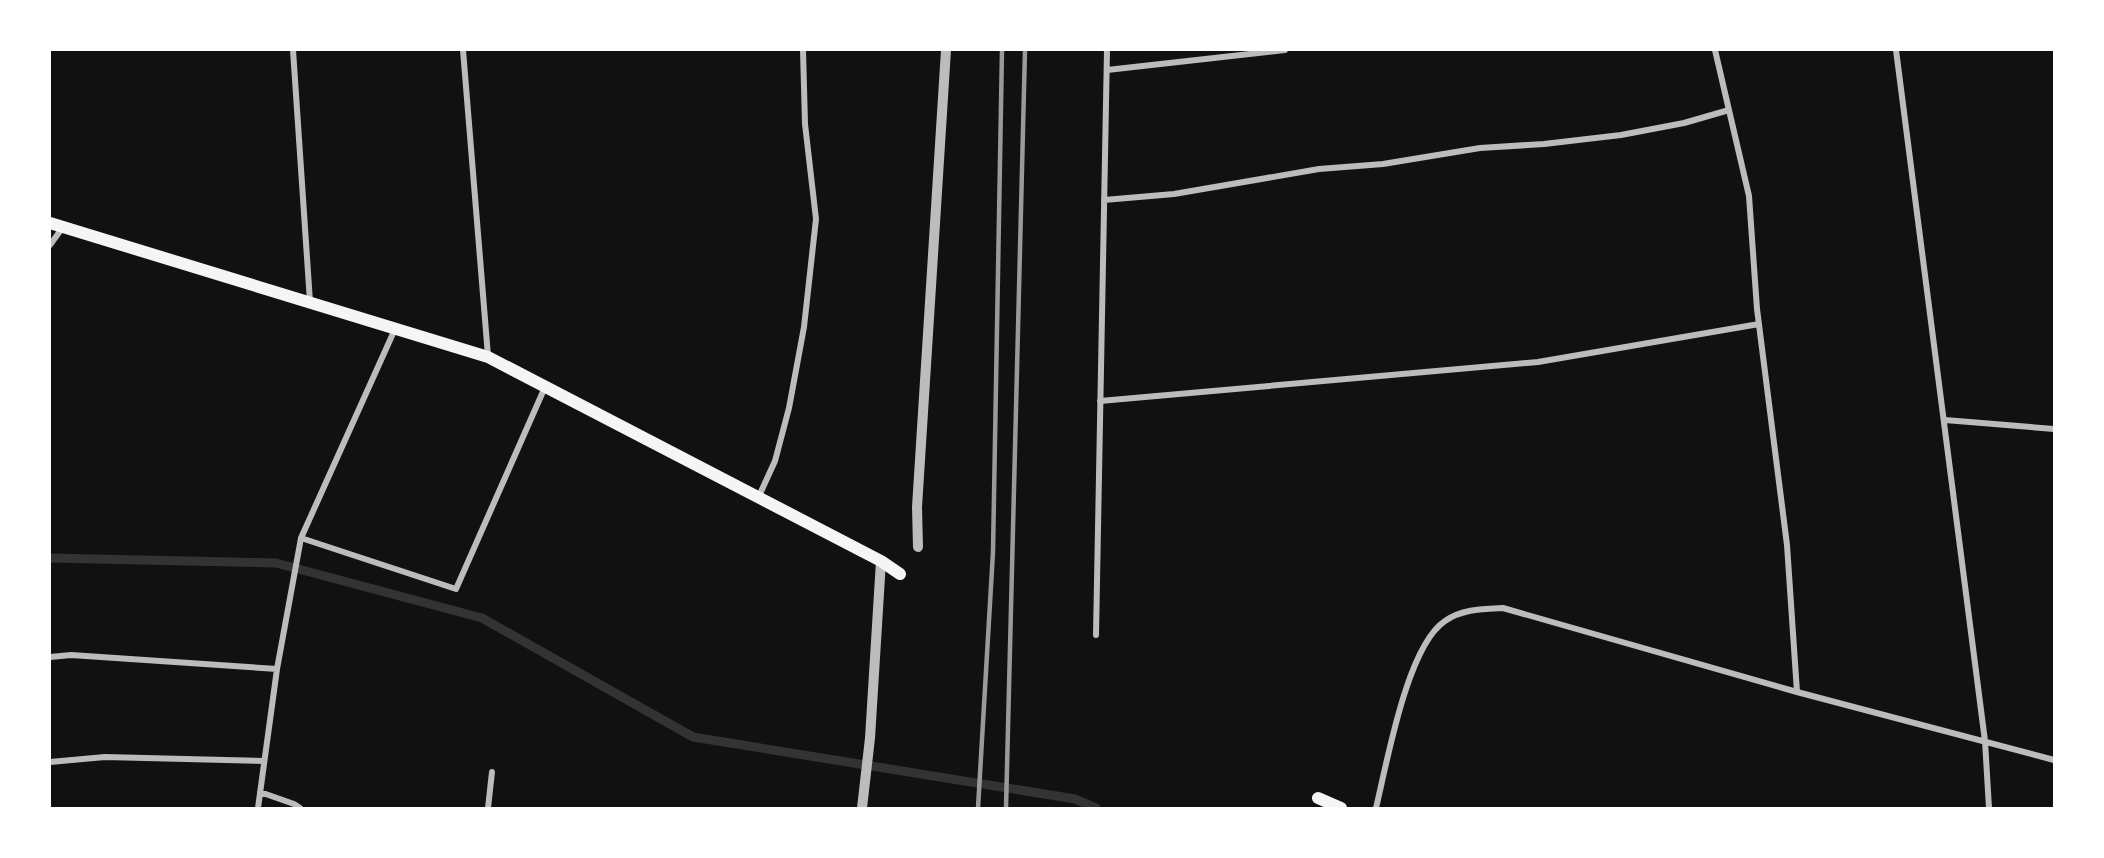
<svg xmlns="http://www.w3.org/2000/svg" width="2104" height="858" font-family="Signika,sans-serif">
	<rect width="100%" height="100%" fill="#111"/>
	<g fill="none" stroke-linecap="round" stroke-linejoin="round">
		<path stroke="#333" stroke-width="9" d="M 50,558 L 276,563 L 482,618 L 693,737 L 1075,799 L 1096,808"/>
		<path stroke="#bcbcbc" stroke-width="6" d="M 293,50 L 310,302
			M 463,50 L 488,356
			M 1715,50 L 1749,196 L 1757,309 L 1787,545 L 1797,692
			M 1896,50 L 1985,741 L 1989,808
			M 1107,70 L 1285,50
			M 1104,200 L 1174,194 L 1319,169 L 1383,164 L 1480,148 L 1544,144 L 1621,135 L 1684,123 L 1729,110
			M 50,245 L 63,227
			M 1100,401 L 1538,362 L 1759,324
			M 1945,420 L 2054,429
			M 759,496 L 775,461 L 789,408 L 804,327 L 816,219 L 805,124 L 803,50
			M 301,538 L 456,589 L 545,387
			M 1096,635 L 1107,50
			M 50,657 L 71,655 L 277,669
			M 50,762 L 105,757 L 264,761
			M 260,792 L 294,804 L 300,808
			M 258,808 L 277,669 L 301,538 L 395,329
			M 488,808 L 492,772
			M 1376,808 C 1387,763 1407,646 1445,621 C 1462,609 1483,609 1503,608 L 1797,692 L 2054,760"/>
		<path stroke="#bcbcbc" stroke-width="10" d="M 918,547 L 917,507 L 946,50
			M 862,808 L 870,738 L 881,561"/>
		<path stroke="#f5f5f5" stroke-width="12" d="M 50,223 L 488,357 L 881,561 L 900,574
			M 1318,798 L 1341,808"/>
		<path stroke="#9a9a9a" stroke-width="4.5" d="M 978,808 L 993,552 L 1002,50
			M 1006,808 L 1025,50"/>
	</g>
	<rect width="2104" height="858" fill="none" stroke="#ffffff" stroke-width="102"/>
</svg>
